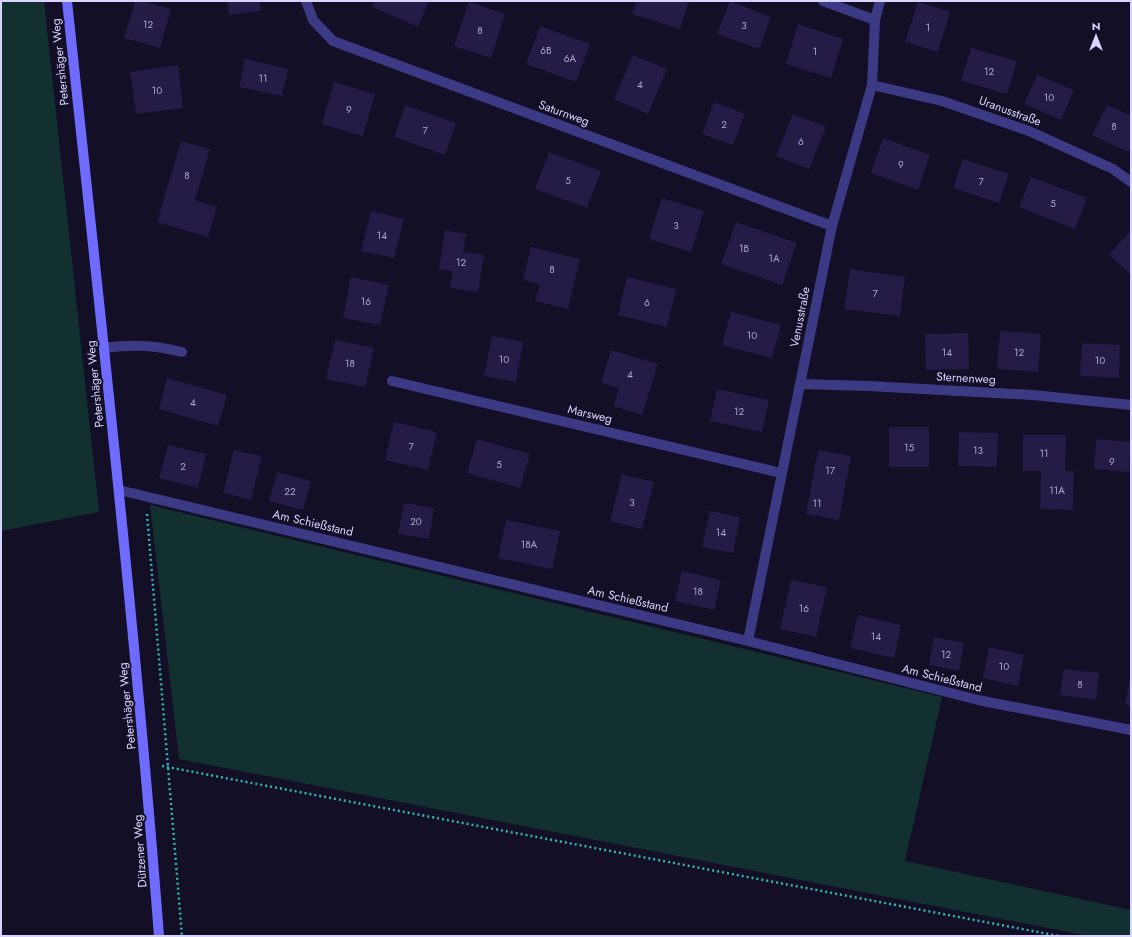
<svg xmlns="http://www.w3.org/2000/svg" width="1132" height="937" font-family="Jost,sans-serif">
	<rect width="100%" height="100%" fill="#130f26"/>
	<path fill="#12302f" d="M 1,1 L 44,1 L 99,512 L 1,531 Z
		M 150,505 L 942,697 L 905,861 L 1131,910 L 1131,936 L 1089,936 L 179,759 Z"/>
	<path fill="#241b47" d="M 135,1 L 141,1 L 171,9 L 160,48 L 124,38 Z
		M 227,1 L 260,1 L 261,11 L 229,15 Z
		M 375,1 L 429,1 L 418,27 L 372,7 Z
		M 636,1 L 689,1 L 680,29 L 632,14 Z
		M 730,1 L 771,17 L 759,49 L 717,34 Z
		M 469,2 L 505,14 L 491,58 L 454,46 Z
		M 918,2 L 950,12 L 938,52 L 905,42 Z
		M 798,24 L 843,39 L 831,78 L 786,64 Z
		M 540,26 L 590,44 L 576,82 L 526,64 Z
		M 971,48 L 1017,61 L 1007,94 L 961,81 Z
		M 633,55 L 667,69 L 648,114 L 614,99 Z
		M 245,59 L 288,69 L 282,96 L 239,87 Z
		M 178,65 L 183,108 L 136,114 L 130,72 Z
		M 1037,75 L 1074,90 L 1061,120 L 1024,104 Z
		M 334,82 L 375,94 L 363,136 L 322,124 Z
		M 714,102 L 745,114 L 733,145 L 702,134 Z
		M 405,105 L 456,123 L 445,155 L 394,137 Z
		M 1107,105 L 1131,116 L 1131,145 L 1128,152 L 1092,135 Z
		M 793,114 L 826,127 L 809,169 L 776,156 Z
		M 883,138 L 930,155 L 918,190 L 871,173 Z
		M 181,141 L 210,149 L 195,200 L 217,207 L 208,237 L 157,222 Z
		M 549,152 L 601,171 L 587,208 L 535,189 Z
		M 963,159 L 1009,174 L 999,203 L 953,188 Z
		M 1031,177 L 1087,198 L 1075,229 L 1019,207 Z
		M 662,198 L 704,211 L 691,252 L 649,239 Z
		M 371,211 L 404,219 L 394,258 L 361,251 Z
		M 736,222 L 797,243 L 782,285 L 721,264 Z
		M 445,230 L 466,234 L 463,252 L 484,255 L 478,292 L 450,288 L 453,271 L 439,269 Z
		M 1131,230 L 1131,273 L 1130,274 L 1109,255 Z
		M 531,247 L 580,259 L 568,309 L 535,301 L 540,284 L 523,280 Z
		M 850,269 L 905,277 L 900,316 L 844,309 Z
		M 351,277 L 389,285 L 380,325 L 343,318 Z
		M 627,277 L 676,289 L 667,327 L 618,315 Z
		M 731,312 L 781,325 L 772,358 L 722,345 Z
		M 1000,331 L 1041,334 L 1038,372 L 997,369 Z
		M 968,333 L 969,369 L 926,370 L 925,334 Z
		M 492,336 L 523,342 L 516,382 L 484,376 Z
		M 335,340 L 374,348 L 365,387 L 326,379 Z
		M 1082,343 L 1120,345 L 1119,378 L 1080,376 Z
		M 611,350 L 658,364 L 642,415 L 613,406 L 619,388 L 601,383 Z
		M 167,378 L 227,395 L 218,426 L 159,409 Z
		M 717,389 L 769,400 L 762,432 L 710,421 Z
		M 394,422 L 437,432 L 428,470 L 385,460 Z
		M 889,427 L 929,427 L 929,467 L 889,467 Z
		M 959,432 L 998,433 L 997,467 L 958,466 Z
		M 1023,435 L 1066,435 L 1065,471 L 1074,471 L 1073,510 L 1040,509 L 1041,471 L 1023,471 Z
		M 477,439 L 530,454 L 520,488 L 467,473 Z
		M 1096,439 L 1131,442 L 1129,472 L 1094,469 Z
		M 168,445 L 206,454 L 198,488 L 159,478 Z
		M 234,450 L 262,456 L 251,500 L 223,493 Z
		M 818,450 L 851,456 L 839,520 L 806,514 Z
		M 277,472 L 311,481 L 303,510 L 269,501 Z
		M 622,474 L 654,482 L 642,529 L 610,521 Z
		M 404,503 L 434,508 L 429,539 L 398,534 Z
		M 710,511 L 740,517 L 733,553 L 702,547 Z
		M 506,520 L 560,531 L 552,569 L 498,558 Z
		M 682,571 L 721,580 L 714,610 L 675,601 Z
		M 791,580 L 827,587 L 816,637 L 780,629 Z
		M 858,615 L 901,625 L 894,658 L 850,648 Z
		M 934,637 L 964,643 L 959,671 L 929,665 Z
		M 989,647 L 1024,655 L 1018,686 L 983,678 Z
		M 1064,669 L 1099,673 L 1096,700 L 1060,695 Z
		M 1130,679 L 1131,679 L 1131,706 L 1125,704 Z"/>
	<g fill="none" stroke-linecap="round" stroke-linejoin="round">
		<path stroke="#2fb8b0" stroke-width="2.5" stroke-dasharray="2 3" stroke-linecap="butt" d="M 147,514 L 182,936
			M 162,766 L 1059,936"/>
		<path stroke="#3d3a85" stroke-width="10" d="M 104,348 C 134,344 153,345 182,352"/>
		<path stroke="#3d3a85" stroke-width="10" d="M 306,1 L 313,20 L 333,41 L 832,226
			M 823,1 L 875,20
			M 872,85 L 942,101 L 1029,131 L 1113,169 L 1131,182
			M 392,381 L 781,473
			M 800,384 L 869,386 L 1033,395 L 1131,405
			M 119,490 L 748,641 L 978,700 L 1131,730
			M 748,641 L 832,226 L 872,85 L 875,20 L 880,1"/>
		<path stroke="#6f6bff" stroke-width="10" d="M 67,1 C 100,312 135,624 159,936"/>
	</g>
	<g text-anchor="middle" stroke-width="4" stroke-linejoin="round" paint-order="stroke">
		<g font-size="10" fill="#aca6d1">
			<text x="148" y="28">12</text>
			<text x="744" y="29">3</text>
			<text x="928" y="31">1</text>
			<text x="480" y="34">8</text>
			<text x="546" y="54">6B</text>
			<text x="815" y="55">1</text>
			<text x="570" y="62">6A</text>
			<text x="989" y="75">12</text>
			<text x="263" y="82">11</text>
			<text x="640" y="88">4</text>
			<text x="157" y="94">10</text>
			<text x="1049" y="101">10</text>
			<text x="349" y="113">9</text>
			<text x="724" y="128">2</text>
			<text x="1114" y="130">8</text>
			<text x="425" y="134">7</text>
			<text x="801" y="145">6</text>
			<text x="901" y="168">9</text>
			<text x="187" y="179">8</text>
			<text x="568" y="184">5</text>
			<text x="981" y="185">7</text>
			<text x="1053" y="207">5</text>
			<text x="676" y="229">3</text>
			<text x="382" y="239">14</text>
			<text x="744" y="252">1B</text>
			<text x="774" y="262">1A</text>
			<text x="461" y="266">12</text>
			<text x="552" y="273">8</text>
			<text x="875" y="297">7</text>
			<text x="366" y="305">16</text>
			<text x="647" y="306">6</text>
			<text x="752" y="339">10</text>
			<text x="947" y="356">14</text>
			<text x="1019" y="356">12</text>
			<text x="504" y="363">10</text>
			<text x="1100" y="364">10</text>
			<text x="350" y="367">18</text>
			<text x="630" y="378">4</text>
			<text x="193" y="406">4</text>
			<text x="739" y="415">12</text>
			<text x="411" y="450">7</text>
			<text x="909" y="451">15</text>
			<text x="978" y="454">13</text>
			<text x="1044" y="457">11</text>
			<text x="1112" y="465">9</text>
			<text x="499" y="468">5</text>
			<text x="183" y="470">2</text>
			<text x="830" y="474">17</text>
			<text x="1057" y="494">11A</text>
			<text x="290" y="495">22</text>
			<text x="632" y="506">3</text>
			<text x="817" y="507">11</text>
			<text x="416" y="525">20</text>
			<text x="721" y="536">14</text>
			<text x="529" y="548">18A</text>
			<text x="698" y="595">18</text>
			<text x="804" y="612">16</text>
			<text x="876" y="640">14</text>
			<text x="946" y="658">12</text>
			<text x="1004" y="670">10</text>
			<text x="1080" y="688">8</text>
		</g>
		<g font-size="12" fill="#d9d4ff" stroke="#130f26">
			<text transform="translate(60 62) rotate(-96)" y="4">Petershäger Weg</text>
			<text transform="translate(1010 111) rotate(20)" y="4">Uranusstraße</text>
			<text transform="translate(564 113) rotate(20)" y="4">Saturnweg</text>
			<text transform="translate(800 317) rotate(-79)" y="4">Venusstraße</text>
			<text transform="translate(966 378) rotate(3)" y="4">Sternenweg</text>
			<text transform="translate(95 384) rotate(-96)" y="4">Petershäger Weg</text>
			<text transform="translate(590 414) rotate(13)" y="4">Marsweg</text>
			<text transform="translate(313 523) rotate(13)" y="4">Am Schießstand</text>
			<text transform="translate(628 599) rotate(13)" y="4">Am Schießstand</text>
			<text transform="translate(942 678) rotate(14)" y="4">Am Schießstand</text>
			<text transform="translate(127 706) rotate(-96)" y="4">Petershäger Weg</text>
			<text transform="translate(140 851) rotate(-94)" y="4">Dützener Weg</text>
		</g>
	</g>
	<rect width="1132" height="937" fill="none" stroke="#d9d4ff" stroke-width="4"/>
	<g transform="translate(1096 36)" stroke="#130f26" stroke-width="3" paint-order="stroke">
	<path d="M0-3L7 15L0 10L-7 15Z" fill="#d9d4ff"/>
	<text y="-6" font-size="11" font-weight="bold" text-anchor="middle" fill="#d9d4ff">N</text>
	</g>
</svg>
